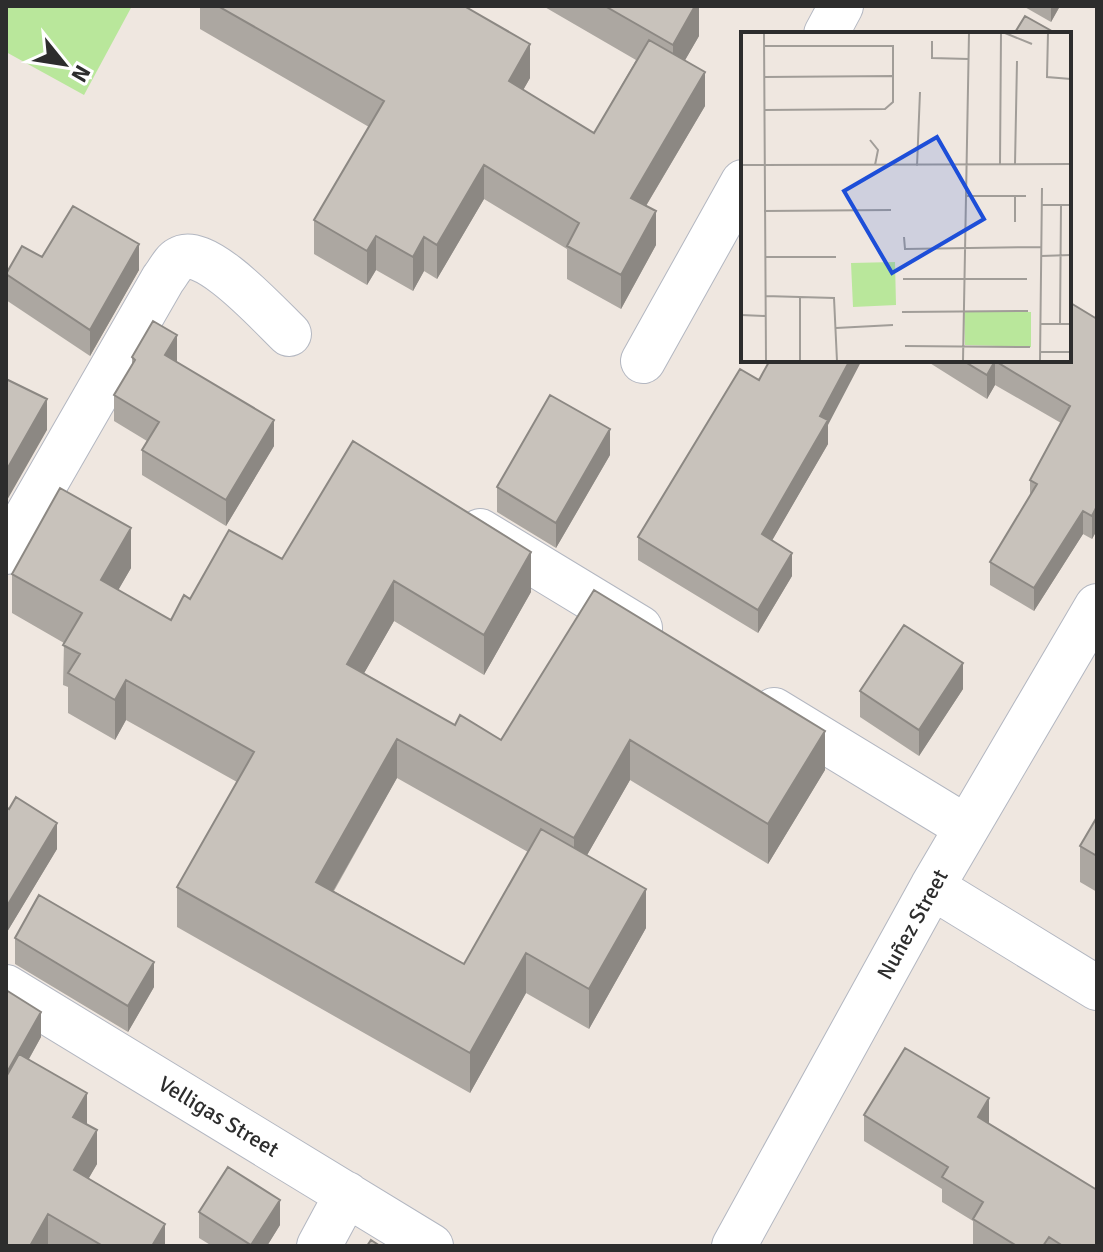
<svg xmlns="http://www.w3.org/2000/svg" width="1103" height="1252" font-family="Signika,sans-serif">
	<rect width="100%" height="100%" fill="#efe7e0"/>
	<path fill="#b9e79b" d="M 6,6 L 132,6 L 84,95 L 6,52 Z"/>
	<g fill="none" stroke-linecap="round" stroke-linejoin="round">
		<g stroke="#b3b7c1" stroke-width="46">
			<path id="minor" d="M 826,34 L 841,6
				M 643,361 L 743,182
				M 480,531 L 640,628
				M 6,552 L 163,279 C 168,273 173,262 179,259 C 204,242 270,316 289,334
				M 774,710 L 966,827
				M 932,887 L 1097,988
				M 6,987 L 431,1246
				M 319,1246 L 347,1194
				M 734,1246 L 932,887 L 1097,606"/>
		</g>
		<use href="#minor" stroke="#fff" stroke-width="44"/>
	</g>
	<path fill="#aca7a1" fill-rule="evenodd" d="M 200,6 L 464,6 L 530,78 L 523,90 L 594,133 L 636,60 L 543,6 L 699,6 L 699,36 L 685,60 L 705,106 L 646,206 L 656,245 L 621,309 L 567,279 L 567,249 L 484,199 L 437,279 L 424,271 L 413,291 L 376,270 L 367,285 L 314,254 L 314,220 L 369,127 L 200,29 Z
		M 1023,6 L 1060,6 L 1051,22 Z
		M 42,257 L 139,270 L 90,356 L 6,300 L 6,272 Z
		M 1097,319 L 1097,530 L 1092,539 L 1083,534 L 1034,611 L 990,585 L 990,562 L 1030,496 L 1030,480 L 1061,423 L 995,385 L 987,399 L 925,360 L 1069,360 Z
		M 132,357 L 177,361 L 176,362 L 274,446 L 226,526 L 142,475 L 142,450 L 147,441 L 114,421 L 114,395 L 132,366 Z
		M 828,425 L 828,444 L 772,540 L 792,576 L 758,633 L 638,560 L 638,537 Z
		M 610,455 L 556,548 L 497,512 L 497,487 Z
		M 282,559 L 531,592 L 484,675 L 394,621 L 364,673 L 455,725 L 501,740 L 594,590 L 825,770 L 768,864 L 630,780 L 587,855 L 646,928 L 589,1029 L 526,993 L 470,1093 L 177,927 L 177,887 L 237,782 L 126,720 L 115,740 L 68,713 L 68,687 L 63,685 L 64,643 L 12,613 L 12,574 L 131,568 L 118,590 L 171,620 L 190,599 ZM 397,778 L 528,852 L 464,964 L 334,891 Z
		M 963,689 L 919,756 L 860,717 L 860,691 Z
		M 6,807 L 57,849 L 7,932 L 6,931 Z
		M 1097,817 L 1097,892 L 1080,882 L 1080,846 Z
		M 15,938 L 154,987 L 128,1032 L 15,964 Z
		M 6,990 L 41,1037 L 29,1059 L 87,1124 L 97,1164 L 88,1179 L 165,1246 L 6,1246 Z
		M 864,1115 L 989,1124 L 1097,1246 L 976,1246 L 973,1244 L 973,1221 L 942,1202 L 942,1189 L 864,1141 Z
		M 199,1212 L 280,1225 L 267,1246 L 212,1246 L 199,1238 Z"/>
	<path fill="#8c8883" d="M 683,6 L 699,6 L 699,36 L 673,81 L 673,45 Z
		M 1051,6 L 1060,6 L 1051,22 Z
		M 530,44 L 530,78 L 509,115 L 509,81 Z
		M 705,72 L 705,106 L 631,231 L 631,198 Z
		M 484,165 L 484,199 L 437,279 L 437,245 Z
		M 656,211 L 656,245 L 621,309 L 621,275 Z
		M 376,236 L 376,270 L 367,285 L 367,251 Z
		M 424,237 L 424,271 L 413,291 L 413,257 Z
		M 139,244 L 139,270 L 90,356 L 90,330 Z
		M 177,335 L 177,361 L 165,381 L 165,355 Z
		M 850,360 L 862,360 L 828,425 L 828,444 L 762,558 L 762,534 L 820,416 Z
		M 995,361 L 995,385 L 987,399 L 987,375 Z
		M 47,399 L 47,430 L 6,502 L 6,471 Z
		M 274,420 L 274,446 L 226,526 L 226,500 Z
		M 610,429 L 610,455 L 556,548 L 556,523 Z
		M 1097,506 L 1097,530 L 1092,539 L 1092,516 Z
		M 1083,511 L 1083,534 L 1034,611 L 1034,588 Z
		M 131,528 L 131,568 L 101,620 L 101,580 Z
		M 531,552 L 531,592 L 484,675 L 484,635 Z
		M 792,553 L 792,576 L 758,633 L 758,610 Z
		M 394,581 L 394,621 L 347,703 L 347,664 Z
		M 963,663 L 963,689 L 919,756 L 919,730 Z
		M 126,680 L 126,720 L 115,740 L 115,700 Z
		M 825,731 L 825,770 L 768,864 L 768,824 Z
		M 397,739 L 397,778 L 316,921 L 316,882 Z
		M 630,740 L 630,780 L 574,878 L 574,838 Z
		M 57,823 L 57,849 L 7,932 L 7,906 Z
		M 646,889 L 646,928 L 589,1029 L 589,989 Z
		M 526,953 L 526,993 L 470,1093 L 470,1053 Z
		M 154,962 L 154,987 L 128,1032 L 128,1006 Z
		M 41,1012 L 41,1037 L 6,1100 L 6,1074 Z
		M 87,1093 L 87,1127 L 73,1117 Z
		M 989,1098 L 989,1124 L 978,1117 Z
		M 97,1130 L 97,1164 L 74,1204 L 74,1170 Z
		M 280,1200 L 280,1225 L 267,1246 L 251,1246 Z
		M 48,1214 L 48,1246 L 30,1246 Z
		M 165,1224 L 165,1246 L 152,1246 Z"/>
	<path fill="#c8c2bb" stroke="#8c8883" stroke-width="2" d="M 218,6 L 464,6 L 530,44 L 509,81 L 594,133 L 649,40 L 705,72 L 631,198 L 656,211 L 621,275 L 567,246 L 579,223 L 484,165 L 437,245 L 424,237 L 413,257 L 376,236 L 367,251 L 314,220 L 384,101 Z
		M 605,6 L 695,6 L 673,45 Z
		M 1025,16 L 1057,34 L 1014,34 Z
		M 73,206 L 139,244 L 90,330 L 6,274 L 22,246 L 42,257 Z
		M 1069,302 L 1097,319 L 1097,506 L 1092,516 L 1083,511 L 1034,588 L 990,562 L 1037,484 L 1030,480 L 1070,406 L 995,361 L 987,375 L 962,360 L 1069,360 Z
		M 153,321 L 177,335 L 165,355 L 274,420 L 226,500 L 142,450 L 159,422 L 114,395 L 135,360 L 132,357 Z
		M 770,360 L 850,360 L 820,416 L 828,420 L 762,534 L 792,553 L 758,610 L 638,537 L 740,369 L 759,380 Z
		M 6,379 L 47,399 L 6,471 Z
		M 550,395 L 610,429 L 556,523 L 497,487 Z
		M 353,441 L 531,552 L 484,635 L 394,581 L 347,664 L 455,725 L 460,715 L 501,740 L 594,590 L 825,731 L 768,824 L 630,740 L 574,838 L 397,739 L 316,882 L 464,964 L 541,829 L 646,889 L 589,989 L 526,953 L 470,1053 L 177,887 L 254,752 L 126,680 L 115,700 L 68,673 L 80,654 L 63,645 L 82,613 L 12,574 L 60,488 L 131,528 L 101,580 L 171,620 L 184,595 L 190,599 L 229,530 L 282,559 Z
		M 904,625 L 963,663 L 919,730 L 860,691 Z
		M 16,797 L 57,823 L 7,906 L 6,906 L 6,807 L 9,809 Z
		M 1097,817 L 1097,856 L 1080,846 Z
		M 39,895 L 154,962 L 128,1006 L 15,938 Z
		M 6,990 L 41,1012 L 6,1074 Z
		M 905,1048 L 989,1098 L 978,1117 L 1097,1190 L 1097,1246 L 1063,1246 L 1049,1237 L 1043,1246 L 1017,1246 L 973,1219 L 983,1202 L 942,1177 L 948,1167 L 864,1115 Z
		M 19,1054 L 87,1093 L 73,1117 L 97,1130 L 74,1170 L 165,1224 L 152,1246 L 103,1246 L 48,1214 L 30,1246 L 6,1246 L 6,1077 Z
		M 228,1167 L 280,1200 L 251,1245 L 199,1212 Z
		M 371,1240 L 380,1246 L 367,1246 Z"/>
	<g text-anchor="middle" stroke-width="6" stroke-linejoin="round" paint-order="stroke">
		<g font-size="22" fill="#2d2d2d" stroke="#fff">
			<text transform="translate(912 924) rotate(-61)" y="8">Nuñez Street</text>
			<text transform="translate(219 1116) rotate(31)" y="8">Velligas Street</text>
		</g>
	</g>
	<g transform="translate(741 32)">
		<rect width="330" height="330" fill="#efe7e0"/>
		<path d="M 154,230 L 155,273 L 112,275 L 110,231 ZM 223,280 L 290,280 L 290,315 L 224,313 Z" fill="#b9e79b"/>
		<path fill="none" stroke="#a19d98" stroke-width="2" d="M 23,1 L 25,329M 264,1 L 291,12M 307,1 L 306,45 L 330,47M 191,9 L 191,26 L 228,27M 23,14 L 152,14 L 152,44M 23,45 L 152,44 L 152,70 L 144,77 L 23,78M 129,108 L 137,118 L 134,133M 259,132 L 260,1M 274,132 L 276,29M 0,133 L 330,132M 176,134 L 179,60M 224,164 L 285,164M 274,164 L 274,190M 301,173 L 330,173M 23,179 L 150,178M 163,205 L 164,217 L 300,215M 300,224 L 330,223M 24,225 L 95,225M 162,247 L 286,247M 24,264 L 93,266 L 96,329M 59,266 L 59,329M 161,280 L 287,279M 0,283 L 24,284M 299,292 L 330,292M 319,292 L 320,173M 95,296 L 152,293M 164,314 L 289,315M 299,320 L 330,320M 222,329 L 228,1M 299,329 L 301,156"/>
		<path fill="#1d4ed8" fill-opacity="0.15" stroke="#1d4ed8" stroke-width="4" d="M 196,105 L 243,187 L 151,241 L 103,159 Z"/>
		<rect width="330" height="330" fill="none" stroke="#2d2d2d" stroke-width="4"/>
	</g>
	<rect width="1103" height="1252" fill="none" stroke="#2d2d2d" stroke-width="16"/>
	<g transform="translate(64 64) rotate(120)" stroke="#ffffff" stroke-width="6" paint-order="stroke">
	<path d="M0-6L14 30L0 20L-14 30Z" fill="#2d2d2d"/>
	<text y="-12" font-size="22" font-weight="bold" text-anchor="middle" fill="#2d2d2d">N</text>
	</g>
</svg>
